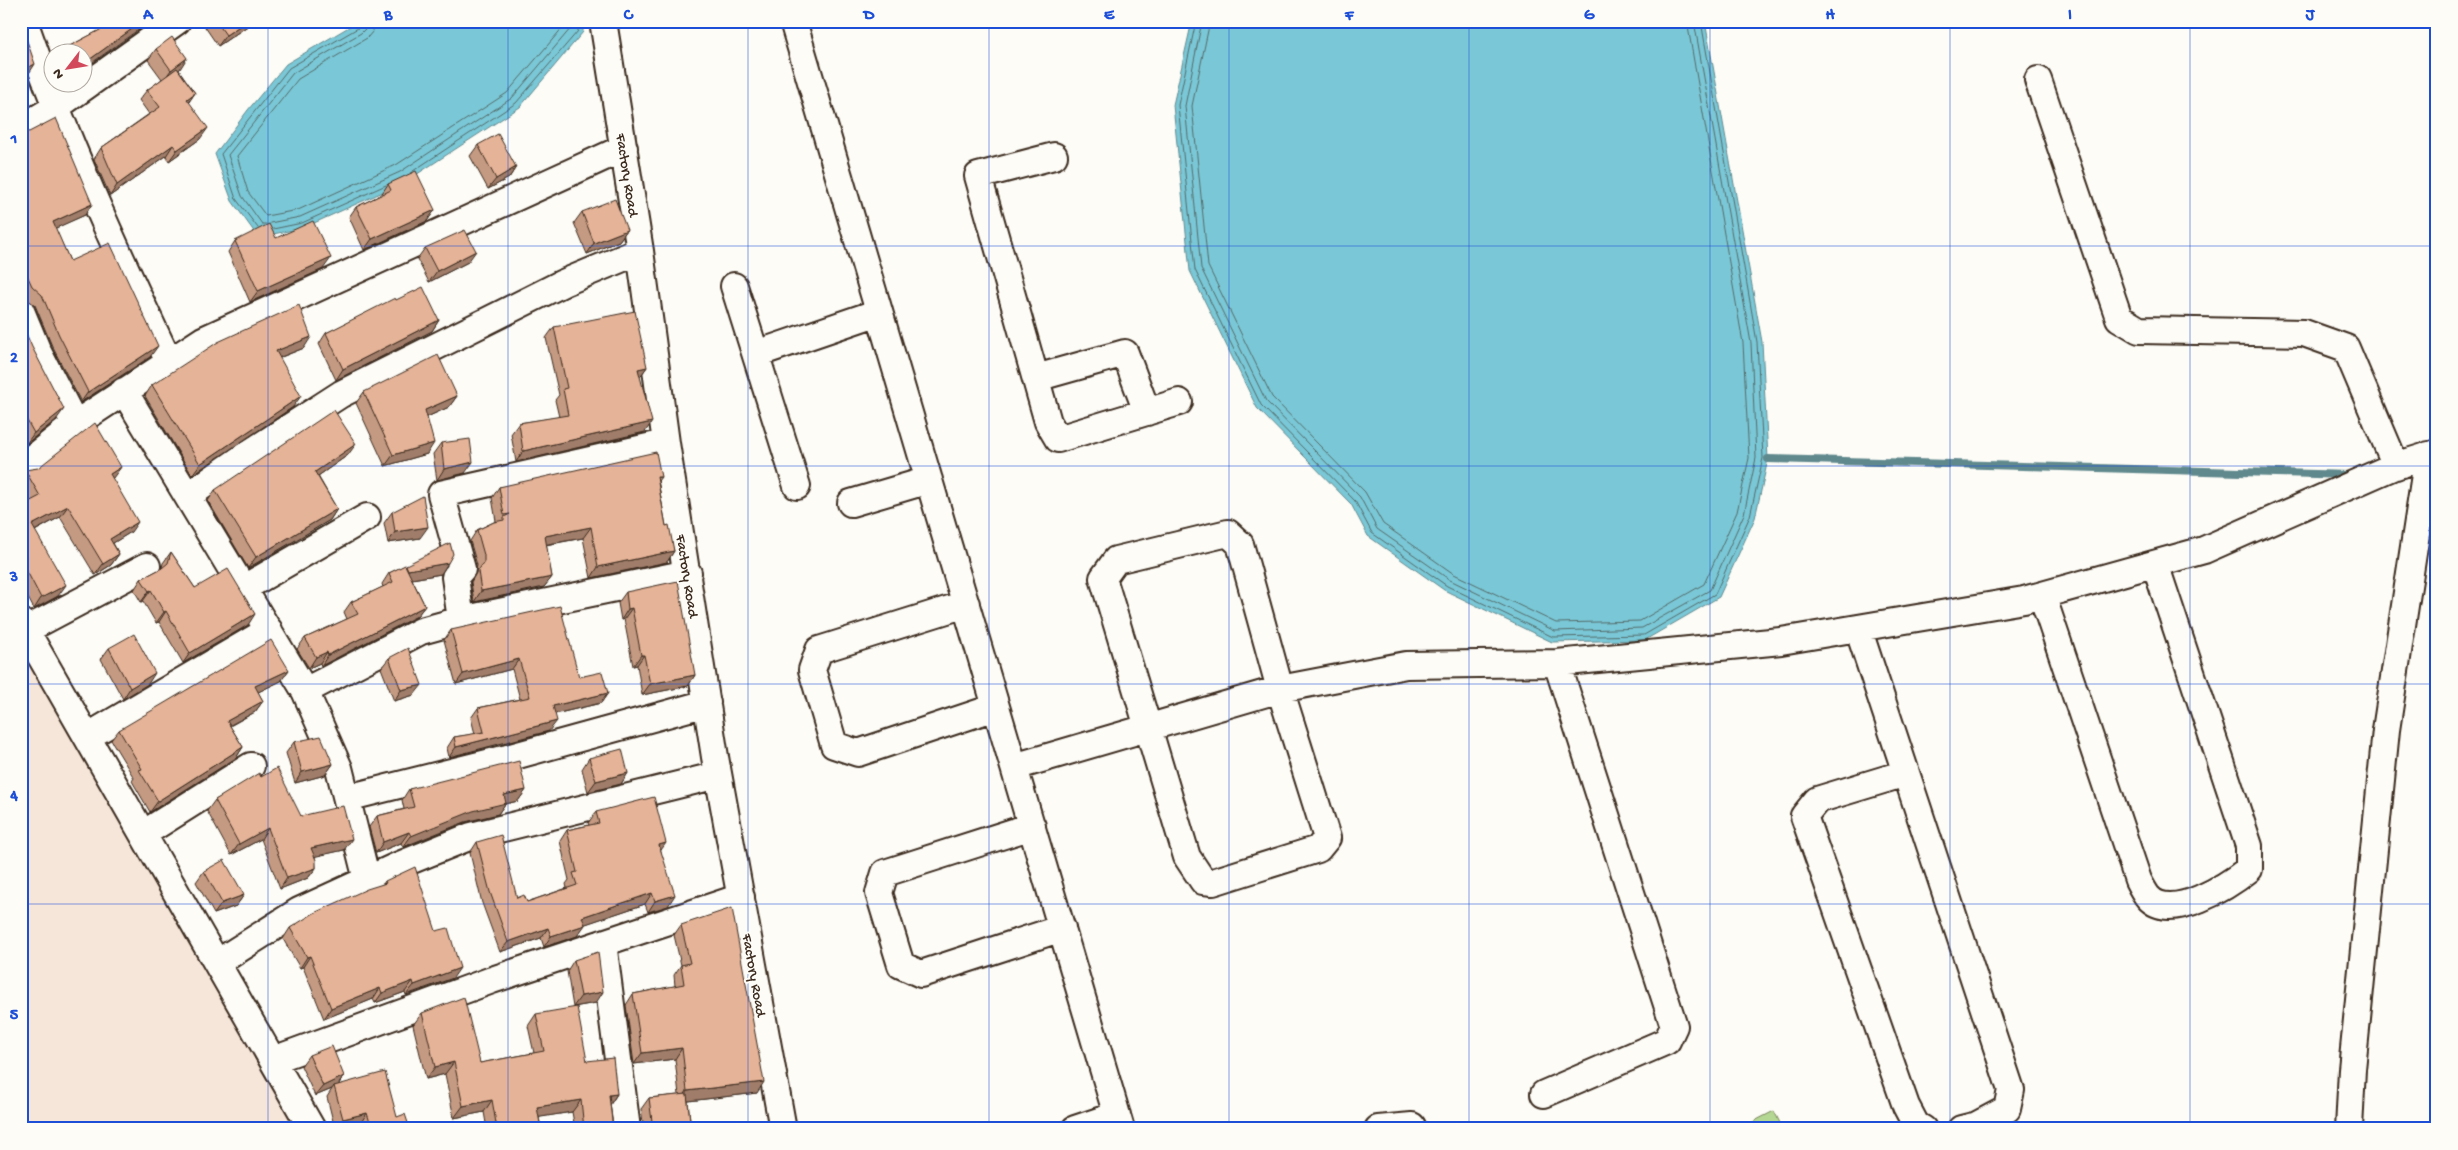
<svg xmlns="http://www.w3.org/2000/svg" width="2458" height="1150" font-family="'Gochi Hand',sans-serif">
	<rect width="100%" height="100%" fill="#fdfcf7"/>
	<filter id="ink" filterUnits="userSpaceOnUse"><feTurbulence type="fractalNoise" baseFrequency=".02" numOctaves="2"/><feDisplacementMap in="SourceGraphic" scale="10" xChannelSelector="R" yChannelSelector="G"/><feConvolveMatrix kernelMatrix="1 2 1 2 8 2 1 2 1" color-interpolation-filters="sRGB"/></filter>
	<g filter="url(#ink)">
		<path fill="#f6e6da" d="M 21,636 L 267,1075 L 296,1129 L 21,1129 Z"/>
		<path fill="#b4d893" stroke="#788158" d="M 1774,1111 L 1783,1129 L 1739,1129 Z"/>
		<path fill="#7ac8d7" stroke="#61898d" d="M 359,21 L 583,21 L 583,32 L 520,107 L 405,182 L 303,228 L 258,237 L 232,201 L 215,154 L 248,110 L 286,64 Z
			M 1192,21 L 1705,21 L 1762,342 L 1768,459 L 1755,518 L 1719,597 L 1645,640 L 1552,642 L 1444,590 L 1368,536 L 1351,504 L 1257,408 L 1190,271 L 1173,105 Z"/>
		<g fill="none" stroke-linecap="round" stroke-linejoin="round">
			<path stroke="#546968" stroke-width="1" d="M 375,21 L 373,31 L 367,38 L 298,79 L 237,156 L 248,192 L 266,216 L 298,210 L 396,165 L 507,93 L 564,26 L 564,21
				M 1196,21 L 1178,105 L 1195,270 L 1261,405 L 1355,501 L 1372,533 L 1447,586 L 1553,637 L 1644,635 L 1715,594 L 1750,516 L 1763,458 L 1757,342 L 1701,21
				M 1202,21 L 1185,106 L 1201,268 L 1266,401 L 1360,497 L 1377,529 L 1450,580 L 1555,631 L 1642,628 L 1710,590 L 1744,514 L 1756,458 L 1751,343 L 1694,21
				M 1210,21 L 1192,106 L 1208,266 L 1272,397 L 1365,492 L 1383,524 L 1454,574 L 1556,623 L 1640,621 L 1704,584 L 1737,512 L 1749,458 L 1743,343 L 1687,21
				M 413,171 L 516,103 L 578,31 L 578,21
				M 270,223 L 300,217 L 400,172 L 512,98 L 571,28 L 572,21
				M 266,224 L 262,224 L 242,196 L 228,155 L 293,73 L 361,33 L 366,28 L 367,21
				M 258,228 L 236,199 L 221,154 L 289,68 L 358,28 L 361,21
				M 273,229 L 302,223 L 386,185"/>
			<path stroke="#61898d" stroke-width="8" d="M 1768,459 L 2350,475"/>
			<g stroke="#3b2a1e" stroke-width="30">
				<path id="minor" d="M 24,21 C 65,138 116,250 169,362
					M 603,21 L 640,251 L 666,443 L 715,757 L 783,1129
					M 793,21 L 1121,1129
					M 2038,80 L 2119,318 L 2139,330 L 2304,333 L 2346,348 L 2396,466
					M 21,128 L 55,108 L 177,21
					M 1054,156 L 978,176 L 1048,422 L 1058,439 L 1179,402
					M 734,286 L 797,486
					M 21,311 L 38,352 L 75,424
					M 756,354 L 879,312
					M 1036,378 L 1125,353 L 1147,412
					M 124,391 L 305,691 L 339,768 L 367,880
					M 21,467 L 75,424 L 203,340 L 624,148
					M 188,496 L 245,456 L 341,394 L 563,283 L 640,251
					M 851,503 L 929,480
					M 1228,533 L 1240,544 L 1280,689 L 1327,838 L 1318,849 L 1213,882 L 1203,881 L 1187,857 L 1103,578 L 1116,560 Z
					M 244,588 L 367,517
					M 2042,595 L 2138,880 C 2141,886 2144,892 2148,897 C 2171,923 2229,885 2249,869 L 2249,846 L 2155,564
					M 966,604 L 819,650 L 812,670 L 834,745 L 858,753 L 996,707
					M 461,620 L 455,577 L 462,569 L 441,494 L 666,443
					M 21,622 L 312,1129
					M 1858,628 L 2011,1090 L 2007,1109 L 1977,1125 L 1961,1129
					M 26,630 L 147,566
					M 305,691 L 421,631 L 461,620 L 688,573
					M 87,737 L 269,630
					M 1014,767 L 1280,689 L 1406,665 L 1557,663 L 1781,641 L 2024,600 L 2204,550 L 2392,467 L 2437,453
					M 1906,773 L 1817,800 L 1804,816 L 1906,1106 L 1916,1125 L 1923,1129
					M 347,798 L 507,758 L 707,703
					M 1032,826 L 885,873 L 879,893 L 901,965 L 921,974 L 1062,928
					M 143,834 L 251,766
					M 603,943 L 627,1129
					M 217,963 L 299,911 L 397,866 L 471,836 L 718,775
					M 273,1060 L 492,980 L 741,897
					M 1544,1094 L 1667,1041 L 1674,1026 L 1557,663
					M 1075,1129 L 1117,1115
					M 1378,1129 L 1412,1126 L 1413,1129
					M 2349,1129 L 2352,1069 L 2386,730 L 2428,455"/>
			</g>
			<use href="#minor" stroke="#fdfcf7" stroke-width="26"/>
		</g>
		<path fill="#c59a82" stroke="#3b2a1e" d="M 109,21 L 147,21 L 142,27 L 82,52 L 60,52 L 62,50 L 110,25 Z
			M 201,21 L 255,21 L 218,46 Z
			M 156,49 L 180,69 L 179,70 L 195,93 L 189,102 L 200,139 L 169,161 L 166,156 L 110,196 L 94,159 L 101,148 L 149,114 L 139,100 L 147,90 L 162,79 L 148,60 Z
			M 21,130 L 92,204 L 85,215 L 55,228 L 70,261 L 150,357 L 81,402 L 52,346 L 35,305 L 24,297 L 21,289 Z
			M 478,145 L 516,167 L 509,178 L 488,189 L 470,156 Z
			M 388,184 L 435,210 L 427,221 L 364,250 L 349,217 L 356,207 L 381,195 Z
			M 582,212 L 627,230 L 619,241 L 587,254 L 574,223 Z
			M 276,238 L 323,269 L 250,302 L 228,252 L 235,241 Z
			M 425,248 L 468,262 L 429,282 L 417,259 Z
			M 396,300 L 439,320 L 432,331 L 336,380 L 319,344 L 326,333 Z
			M 21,322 L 56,420 L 26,444 L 21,435 Z
			M 554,327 L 647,367 L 640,377 L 645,432 L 516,462 L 511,434 L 519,423 L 559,417 L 555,400 L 559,395 L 546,338 Z
			M 304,348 L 279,358 L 293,407 L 192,475 L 145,396 L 152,385 Z
			M 364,392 L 457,396 L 449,407 L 427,417 L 427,454 L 385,466 L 356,403 Z
			M 441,443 L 465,473 L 437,480 L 433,454 Z
			M 348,455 L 318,476 L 337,509 L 330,520 L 248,568 L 208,501 L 215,490 Z
			M 121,467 L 112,478 L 131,532 L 113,543 L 119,554 L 111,565 L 95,575 L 60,517 L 35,531 L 58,596 L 34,609 L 21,585 L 21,506 L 29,502 L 21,487 L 21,476 L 25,470 Z
			M 661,477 L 658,481 L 666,526 L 674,551 L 667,562 L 591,578 L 583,538 L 546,545 L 552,577 L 544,587 L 474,602 L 471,582 L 476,573 L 477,565 L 470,541 L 477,530 L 496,521 L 492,498 L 499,487 Z
			M 392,512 L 420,538 L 388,543 L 384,523 Z
			M 171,552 L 195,588 L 248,625 L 183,663 L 159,622 L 156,623 L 143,601 L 141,602 L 134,590 L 141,579 L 162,568 L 163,563 Z
			M 406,565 L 441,574 L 412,579 L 425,606 L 417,616 L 321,666 L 320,663 L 309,668 L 297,649 L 305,638 L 347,619 L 344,612 L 351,602 L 383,587 L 382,584 L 389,573 Z
			M 626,592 L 695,675 L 688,686 L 642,695 L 637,665 L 633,666 L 624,619 L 621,620 L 618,603 Z
			M 451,630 L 579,677 L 608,693 L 601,703 L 555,714 L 549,731 L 449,757 L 447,748 L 454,737 L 475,734 L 471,718 L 478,708 L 520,699 L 512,669 L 456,684 L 444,640 Z
			M 109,648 L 148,684 L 123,699 L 101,659 Z
			M 389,658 L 414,695 L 394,701 L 381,668 Z
			M 281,681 L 258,692 L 263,701 L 255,712 L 230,726 L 243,747 L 236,758 L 150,812 L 132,781 L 134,778 L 111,740 L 119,730 Z
			M 294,742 L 333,764 L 325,775 L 295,783 L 286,753 Z
			M 589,758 L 628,773 L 621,784 L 588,792 L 582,769 Z
			M 261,777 L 301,816 L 344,850 L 315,856 L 316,868 L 308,878 L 280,889 L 261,839 L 231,855 L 207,811 L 215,800 Z
			M 409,789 L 526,790 L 518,801 L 505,804 L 498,814 L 465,822 L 403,847 L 401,843 L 376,853 L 369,827 L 377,816 L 404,809 L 402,800 Z
			M 596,812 L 661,851 L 668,906 L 648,912 L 645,904 L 585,924 L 577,936 L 544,947 L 541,938 L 500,952 L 482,903 L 470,853 L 477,842 L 517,898 L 527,902 L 567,888 L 566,884 L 569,880 L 560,841 L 567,830 L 589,825 L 588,823 Z
			M 204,871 L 244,895 L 236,906 L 214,914 L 196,882 Z
			M 385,881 L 436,931 L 453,978 L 406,995 L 405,992 L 375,1003 L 373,999 L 324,1019 L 303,967 L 300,968 L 283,939 L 290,928 L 383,884 Z
			M 681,925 L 757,1093 L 688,1101 L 691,1129 L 644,1129 L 641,1109 L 649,1098 L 679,1095 L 675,1059 L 634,1064 L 626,1005 L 633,994 L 675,986 L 674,975 L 681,965 L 674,935 Z
			M 574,960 L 596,1003 L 573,1007 L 567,971 Z
			M 422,1013 L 480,1063 L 534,1053 L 528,1026 L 536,1014 L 587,1061 L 617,1094 L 610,1105 L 613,1129 L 575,1129 L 572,1112 L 539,1117 L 541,1129 L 487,1129 L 484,1112 L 454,1118 L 445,1074 L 426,1079 L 413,1025 Z
			M 309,1055 L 344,1076 L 338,1085 L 397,1117 L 410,1129 L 361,1129 L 360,1124 L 340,1129 L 335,1129 L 327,1097 L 332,1089 L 315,1096 L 301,1066 Z"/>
		<path fill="#a07d6a" stroke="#3b2a1e" d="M 143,21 L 147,21 L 142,27 L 82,70 L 82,65 Z
			M 247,21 L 255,21 L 218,46 L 226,35 Z
			M 187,58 L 180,69 L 163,81 L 171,70 Z
			M 35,64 L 28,75 L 21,78 L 21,71 Z
			M 195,93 L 187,104 L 187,99 Z
			M 208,128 L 200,139 L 169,161 L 177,150 Z
			M 173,145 L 166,156 L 110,196 L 117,185 Z
			M 516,167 L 509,178 L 488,189 L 496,179 Z
			M 92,204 L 85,215 L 45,233 L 53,222 Z
			M 435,210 L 427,221 L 364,250 L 372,239 Z
			M 627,230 L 619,241 L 587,254 L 594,243 Z
			M 476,251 L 468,262 L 429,282 L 437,271 Z
			M 331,258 L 323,269 L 250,302 L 258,291 Z
			M 439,320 L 432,331 L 336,380 L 343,369 Z
			M 311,337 L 304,348 L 268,362 L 276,351 Z
			M 158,346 L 150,357 L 81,402 L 88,392 Z
			M 647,367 L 639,378 L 638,369 Z
			M 301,396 L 293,407 L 192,475 L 200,464 Z
			M 457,396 L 449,407 L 418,421 L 425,410 Z
			M 64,409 L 56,420 L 26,444 L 34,433 Z
			M 652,422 L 645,432 L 516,462 L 523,451 Z
			M 434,443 L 427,454 L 385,466 L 393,455 Z
			M 356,444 L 348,455 L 308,483 L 315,472 Z
			M 473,462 L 465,473 L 437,480 L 444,469 Z
			M 121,467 L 113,478 L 102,484 L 110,474 Z
			M 68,506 L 60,517 L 25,536 L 32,525 Z
			M 337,509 L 330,520 L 248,568 L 256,557 Z
			M 138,522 L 131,532 L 102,550 L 110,539 Z
			M 428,527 L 420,538 L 388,543 L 395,532 Z
			M 591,527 L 583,538 L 537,546 L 545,536 Z
			M 674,551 L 667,562 L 591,578 L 598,567 Z
			M 119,554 L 111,565 L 95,575 L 103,564 Z
			M 448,563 L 441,574 L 400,581 L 408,570 Z
			M 552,577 L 544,587 L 474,602 L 481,591 Z
			M 66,585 L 58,596 L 34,609 L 41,598 Z
			M 151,590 L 143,601 L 141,602 L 149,591 Z
			M 425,606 L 417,616 L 321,666 L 328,655 Z
			M 632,608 L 624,619 L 621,620 L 628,609 Z
			M 166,611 L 159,622 L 156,623 L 164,612 Z
			M 255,614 L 248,625 L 183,663 L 190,653 Z
			M 327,652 L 320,663 L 309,668 L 316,657 Z
			M 641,655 L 644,655 L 637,665 L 633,666 Z
			M 519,659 L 512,669 L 456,684 L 463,674 Z
			M 289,670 L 281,681 L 248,697 L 255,686 Z
			M 155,673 L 148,684 L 123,699 L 130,688 Z
			M 695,675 L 688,686 L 642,695 L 650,684 Z
			M 422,685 L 414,695 L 394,701 L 401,690 Z
			M 608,693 L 601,703 L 546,716 L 553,706 Z
			M 263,701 L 255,712 L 219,731 L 227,721 Z
			M 557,721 L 549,731 L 449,757 L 456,747 Z
			M 243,747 L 236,758 L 150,812 L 158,801 Z
			M 333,764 L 325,775 L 295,783 L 302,772 Z
			M 628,773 L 621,784 L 588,792 L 596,781 Z
			M 526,790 L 518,801 L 505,804 L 498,814 L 465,822 L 403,847 L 411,836 L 504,795 Z
			M 268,828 L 261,839 L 231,855 L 239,844 Z
			M 409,832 L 401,843 L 376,853 L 383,842 Z
			M 352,839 L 344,850 L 304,859 L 311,848 Z
			M 666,843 L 659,853 L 659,845 Z
			M 316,868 L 308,878 L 280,889 L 287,878 Z
			M 652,893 L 645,904 L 574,928 L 582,917 Z
			M 244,895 L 236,906 L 214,914 L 222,903 Z
			M 675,895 L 668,906 L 648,912 L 655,901 Z
			M 585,925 L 577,936 L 544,947 L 551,936 Z
			M 548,928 L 541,938 L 500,952 L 508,942 Z
			M 310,956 L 303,967 L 300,968 L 307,957 Z
			M 460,968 L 453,978 L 406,995 L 414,985 Z
			M 413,981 L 405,992 L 375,1003 L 382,993 Z
			M 380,988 L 373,999 L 324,1019 L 331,1008 Z
			M 603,992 L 596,1003 L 573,1007 L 581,996 Z
			M 682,1048 L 675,1059 L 634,1064 L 642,1053 Z
			M 454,1062 L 445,1074 L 426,1079 L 435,1067 Z
			M 344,1076 L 337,1087 L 334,1086 L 332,1089 L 315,1096 L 323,1086 Z
			M 764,1082 L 757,1093 L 680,1102 L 687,1091 Z
			M 617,1094 L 609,1106 L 609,1095 Z
			M 492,1100 L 484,1112 L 454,1118 L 463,1106 Z
			M 581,1100 L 572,1112 L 529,1119 L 537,1107 Z
			M 367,1113 L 360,1124 L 340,1129 L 336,1129 L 343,1119 Z"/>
		<path fill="#e5b397" stroke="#3b2a1e" d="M 117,21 L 143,21 L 82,65 L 82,52 L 63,52 L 62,50 Z
			M 216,21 L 247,21 L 226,35 Z
			M 172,37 L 187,58 L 171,70 L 156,49 Z
			M 26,38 L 35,64 L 21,71 L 21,41 Z
			M 177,68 L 195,93 L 187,99 L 208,128 L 177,150 L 173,145 L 117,185 L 101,148 L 160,107 L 147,90 Z
			M 56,118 L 92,204 L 53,222 L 70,261 L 110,243 L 158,346 L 88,392 L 59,335 L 42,295 L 32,286 L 21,262 L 21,130 L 29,132 Z
			M 498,134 L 516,167 L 496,179 L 478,145 Z
			M 416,171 L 435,210 L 372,239 L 356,207 L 391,190 L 388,184 Z
			M 615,199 L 627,230 L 594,243 L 582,212 Z
			M 313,221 L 331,258 L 258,291 L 235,241 L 269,224 L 276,238 Z
			M 465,230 L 476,251 L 437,271 L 425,248 Z
			M 423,287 L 439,320 L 343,369 L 326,333 L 395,298 L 396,300 Z
			M 299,305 L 311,337 L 276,351 L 301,396 L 200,464 L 152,385 L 218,342 Z
			M 635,311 L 647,367 L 638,369 L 652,422 L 523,451 L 519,423 L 568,415 L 563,389 L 567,388 L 554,327 Z
			M 21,322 L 32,347 L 64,409 L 34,433 L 21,410 Z
			M 438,355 L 457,396 L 425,410 L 434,443 L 393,455 L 364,392 Z
			M 334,410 L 356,444 L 315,472 L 337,509 L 256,557 L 215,490 Z
			M 95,423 L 121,467 L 110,474 L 138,522 L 110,539 L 119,554 L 103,564 L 68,506 L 32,525 L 66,585 L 41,598 L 21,560 L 21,559 L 26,557 L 21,549 L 21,506 L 40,496 L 25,470 L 38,468 Z
			M 470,439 L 473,462 L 444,469 L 441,443 Z
			M 656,452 L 661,477 L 657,477 L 666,526 L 669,525 L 674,551 L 598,567 L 591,527 L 545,536 L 552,577 L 481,591 L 478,571 L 484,562 L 484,555 L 477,530 L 494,522 L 504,520 L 504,517 L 510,514 L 504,515 L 499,487 Z
			M 423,496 L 428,527 L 395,532 L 392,512 Z
			M 450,543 L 453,554 L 448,563 L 408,570 L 406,565 Z
			M 171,552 L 195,588 L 228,569 L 255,614 L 190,653 L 166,611 L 164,612 L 151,590 L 149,591 L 141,579 L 162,568 L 168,563 Z
			M 405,565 L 425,606 L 328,655 L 327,652 L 316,657 L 305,638 L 358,614 L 351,602 L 393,582 L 389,573 Z
			M 678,581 L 695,675 L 650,684 L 644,655 L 641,655 L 632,608 L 628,609 L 626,592 Z
			M 560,606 L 579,677 L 602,672 L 608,693 L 553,706 L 557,721 L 456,747 L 454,737 L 484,732 L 478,708 L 530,697 L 519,659 L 463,674 L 451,630 Z
			M 134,634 L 155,673 L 130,688 L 109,648 Z
			M 271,640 L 289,670 L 255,686 L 263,701 L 227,721 L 243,747 L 158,801 L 139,770 L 142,769 L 119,730 Z
			M 408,648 L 422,685 L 401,690 L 389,658 Z
			M 321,736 L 333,764 L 302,772 L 294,742 Z
			M 622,749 L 628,773 L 596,781 L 589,758 Z
			M 519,761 L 526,790 L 504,795 L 506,803 L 473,811 L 411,836 L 409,832 L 383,842 L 377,816 L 414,807 L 409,789 Z
			M 277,768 L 301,816 L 343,806 L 352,839 L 311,848 L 316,860 L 316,868 L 287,878 L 268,828 L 239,844 L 215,800 L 259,773 L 261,777 Z
			M 654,797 L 666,843 L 659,845 L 675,895 L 655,901 L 652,893 L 582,917 L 585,925 L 551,936 L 548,928 L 508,942 L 490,892 L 477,842 L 501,835 L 517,898 L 524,895 L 527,902 L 577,885 L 573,873 L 577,872 L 567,830 L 599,823 L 596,812 Z
			M 224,860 L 244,895 L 222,903 L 204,871 Z
			M 415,867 L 436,931 L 448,928 L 460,968 L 414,985 L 413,981 L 382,993 L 380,988 L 331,1008 L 310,956 L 307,957 L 290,928 L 314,913 L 367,889 L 386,883 L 385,881 Z
			M 732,908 L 764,1082 L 687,1091 L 682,1048 L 642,1053 L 633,994 L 684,984 L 681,965 L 690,963 L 681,925 Z
			M 598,952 L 603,992 L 581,996 L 574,960 Z
			M 464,997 L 480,1063 L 544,1051 L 536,1014 L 577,1007 L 587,1061 L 613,1058 L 617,1094 L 609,1095 L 613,1129 L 584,1129 L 581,1100 L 537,1107 L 541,1129 L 497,1129 L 492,1100 L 463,1106 L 454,1062 L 435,1067 L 422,1013 Z
			M 332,1046 L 344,1076 L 323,1086 L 309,1055 Z
			M 385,1072 L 397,1117 L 405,1114 L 410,1129 L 372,1129 L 367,1113 L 343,1119 L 334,1086 Z
			M 687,1094 L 691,1129 L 653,1129 L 649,1098 Z"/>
	</g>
	<path fill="none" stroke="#1d4ed8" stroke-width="1" stroke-opacity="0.55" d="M 268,21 L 268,1129M 508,21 L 508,1129M 748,21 L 748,1129M 989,21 L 989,1129M 1229,21 L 1229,1129M 1469,21 L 1469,1129M 1710,21 L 1710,1129M 1950,21 L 1950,1129M 2190,21 L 2190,1129M 21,246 L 2437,246M 21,466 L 2437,466M 21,684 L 2437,684M 21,904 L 2437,904"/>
	<g text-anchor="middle" stroke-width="4" stroke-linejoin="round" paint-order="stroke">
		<g font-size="15" fill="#3b2a1e" stroke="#fdfcf7">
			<text transform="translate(628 175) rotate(81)" y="5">Factory Road</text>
			<text transform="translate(688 576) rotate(81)" y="5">Factory Road</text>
			<text transform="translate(755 975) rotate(80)" y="5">Factory Road</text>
		</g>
	</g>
	<rect width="2458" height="1150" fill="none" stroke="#fdfcf7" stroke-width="55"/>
	<g transform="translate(68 68) rotate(239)"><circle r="24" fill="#fdfcf7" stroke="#afa8a0"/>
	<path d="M0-4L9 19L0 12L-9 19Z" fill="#d1495b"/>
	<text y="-8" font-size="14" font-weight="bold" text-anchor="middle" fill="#3b2a1e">N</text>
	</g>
	<rect x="28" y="28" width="2402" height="1094" fill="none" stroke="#1d4ed8" stroke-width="2"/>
	<g font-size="16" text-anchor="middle" font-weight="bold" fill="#1d4ed8">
		<text x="148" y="19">A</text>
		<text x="388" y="19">B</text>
		<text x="628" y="19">C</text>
		<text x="869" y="19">D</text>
		<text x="1109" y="19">E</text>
		<text x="1349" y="19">F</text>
		<text x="1589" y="19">G</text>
		<text x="1830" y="19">H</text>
		<text x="2070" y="19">I</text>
		<text x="2310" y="19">J</text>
		<text x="14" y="143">1</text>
		<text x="14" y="362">2</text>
		<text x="14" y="581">3</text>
		<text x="14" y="800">4</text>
		<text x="14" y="1019">5</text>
	</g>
</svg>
